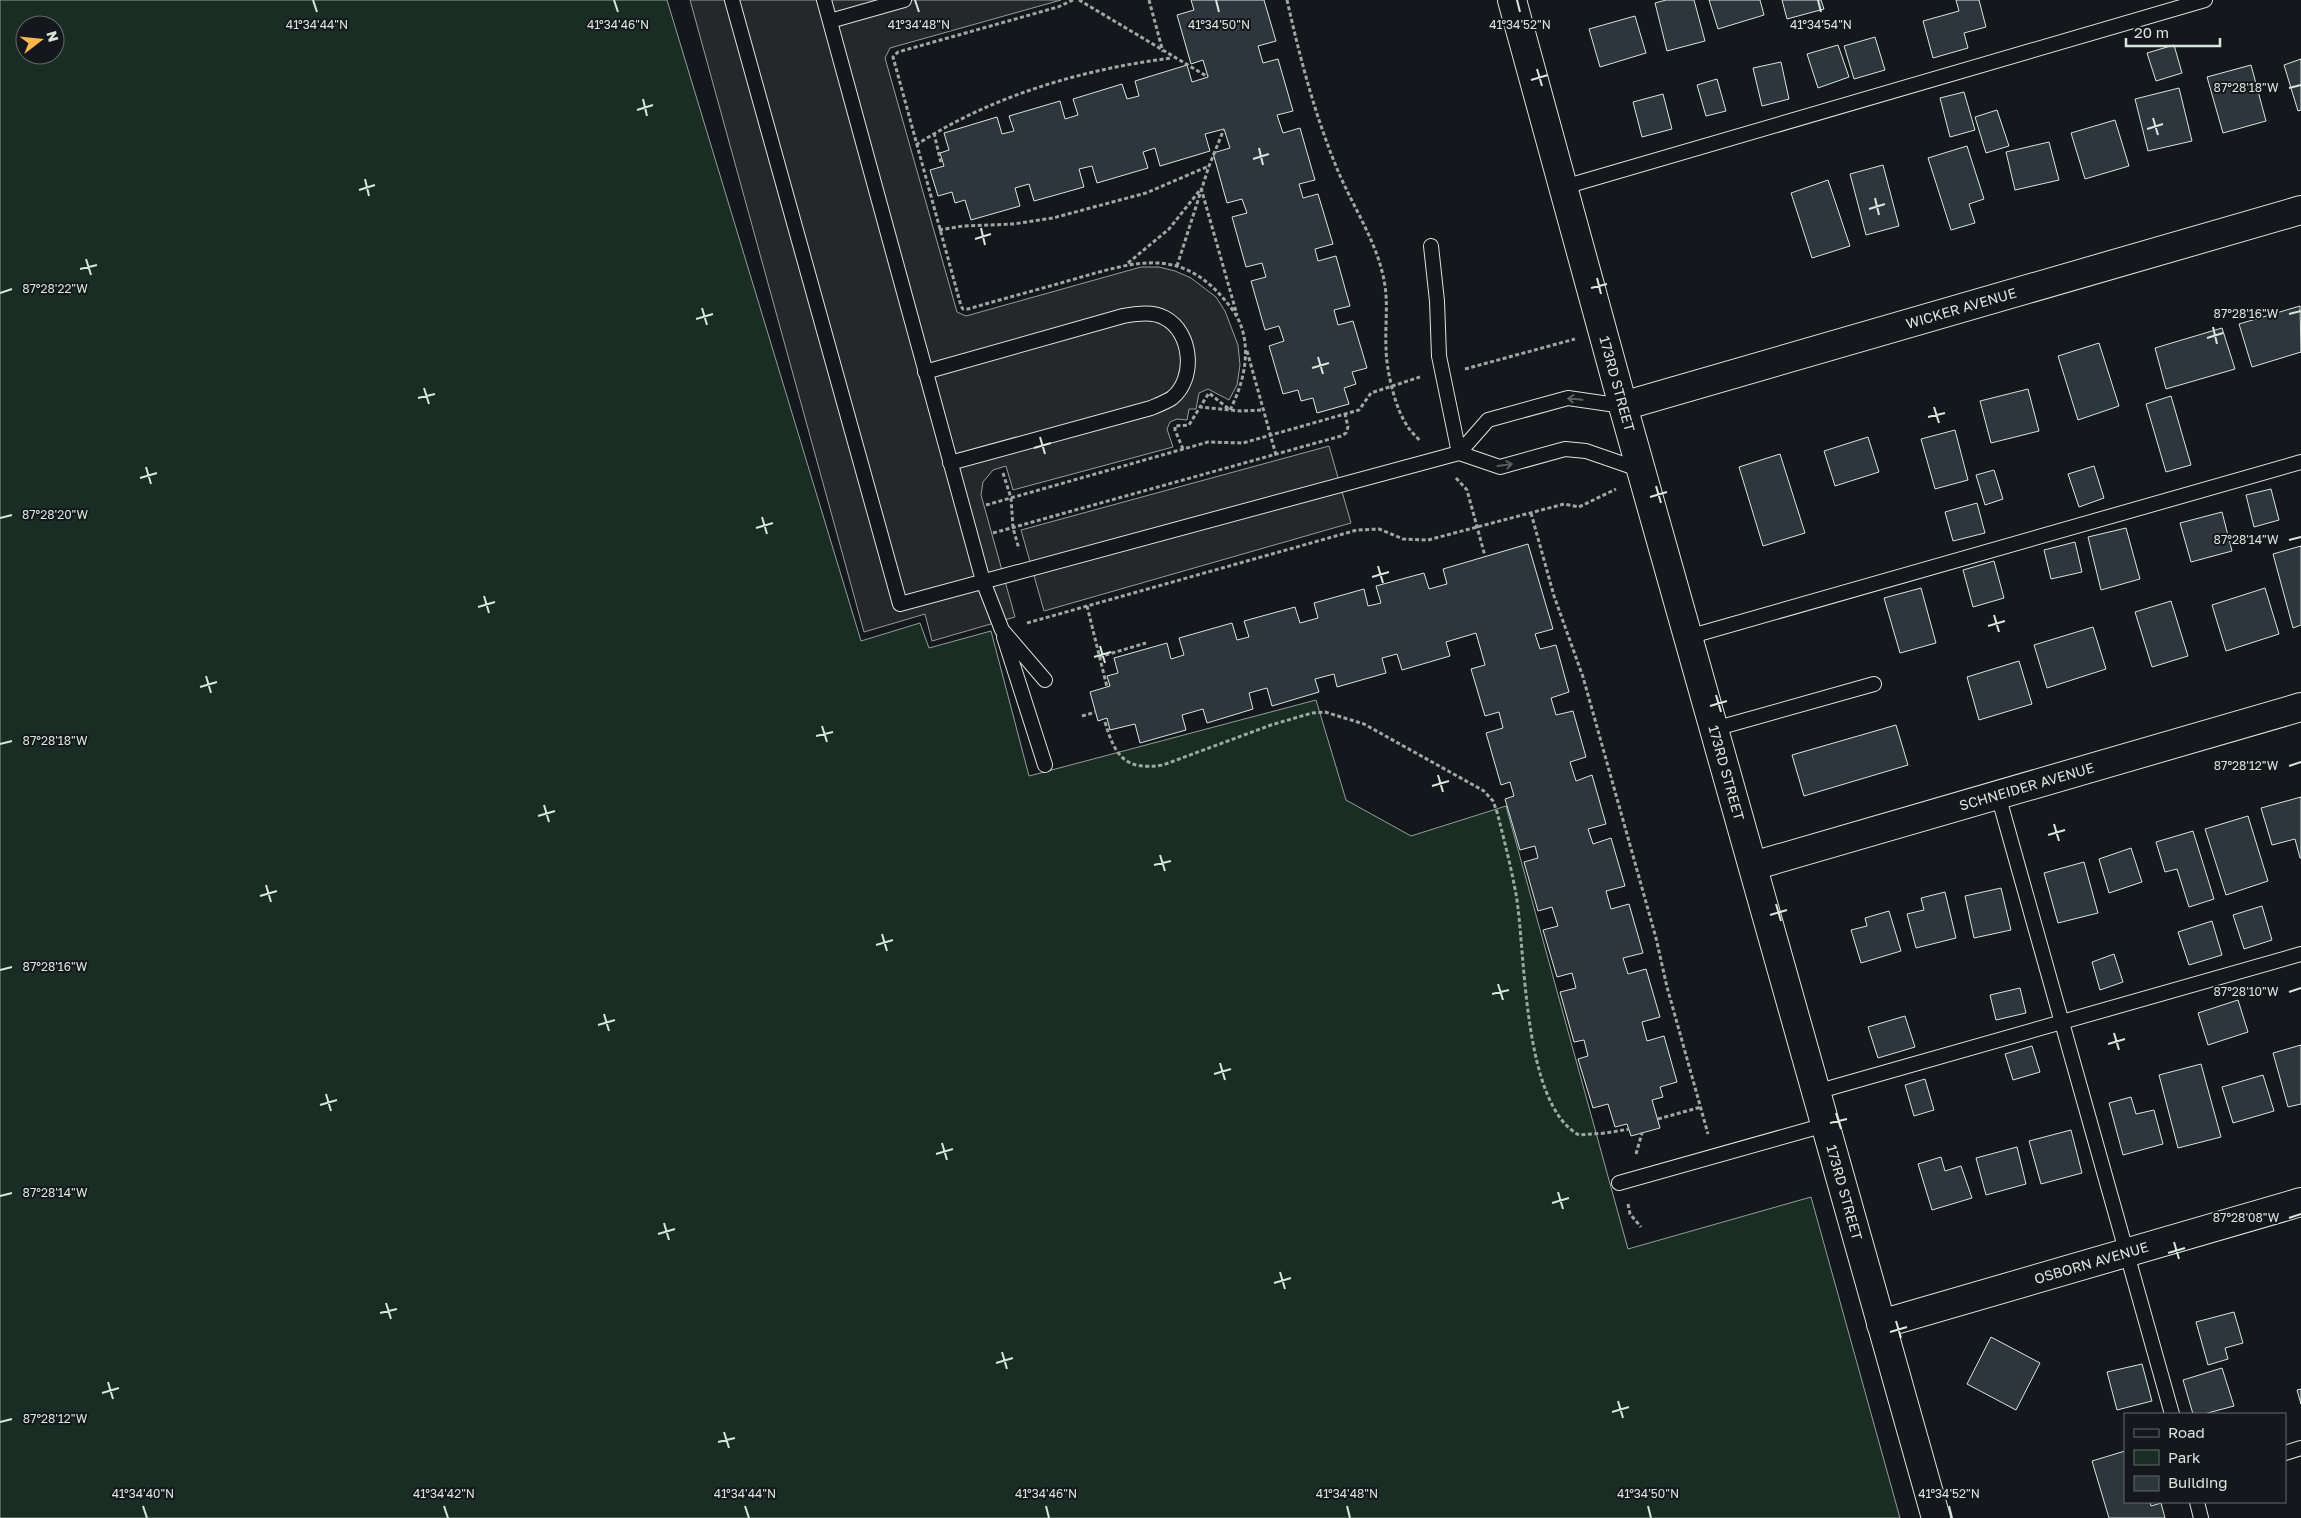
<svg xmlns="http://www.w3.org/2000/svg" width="2301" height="1518" font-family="'Golos Text',sans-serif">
	<rect width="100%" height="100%" fill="#14181c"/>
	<path fill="#1a2d24" stroke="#939e99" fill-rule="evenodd" d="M 0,0 L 667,0 L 861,641 L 920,623 L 929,648 L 991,631 L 1029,776 L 1316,700 L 1346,800 L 1411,836 L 1506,806 L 1628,1249 L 1811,1197 L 1900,1518 L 0,1518 ZM 25,25 L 55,25 L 55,55 L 25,55 Z"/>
	<path fill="#24282b" stroke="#939e99" d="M 690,0 L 1061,0 L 890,48 L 885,58 L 957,312 L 966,316 L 1141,267 L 1159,267 L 1175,271 L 1191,278 L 1216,297 L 1225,311 L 1238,345 L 1240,365 L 1237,385 L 1229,400 L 1208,389 L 1199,393 L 1196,409 L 1189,409 L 1187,420 L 1177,419 L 1170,422 L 1167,429 L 1173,447 L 1013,490 L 1006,466 L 993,470 L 983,482 L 981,495 L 1015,617 L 932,641 L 925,614 L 864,632 Z
		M 1329,446 L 1351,523 L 1044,611 L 1021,530 Z"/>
	<path fill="#2c363c" stroke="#d8e6dc" d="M 1191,0 L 1264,0 L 1276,41 L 1258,46 L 1263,63 L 1278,59 L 1293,111 L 1277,115 L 1283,133 L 1300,128 L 1315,180 L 1299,184 L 1303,198 L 1318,194 L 1333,244 L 1315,249 L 1318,261 L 1336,256 L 1350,306 L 1334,310 L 1338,325 L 1353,321 L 1367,368 L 1352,372 L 1356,384 L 1344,388 L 1349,404 L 1317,413 L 1313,398 L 1301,401 L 1298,390 L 1283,394 L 1269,346 L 1284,341 L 1279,326 L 1265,330 L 1251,281 L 1266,277 L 1262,263 L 1246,267 L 1232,217 L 1247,213 L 1242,199 L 1227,203 L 1213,153 L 1230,148 L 1224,129 L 1205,134 L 1210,151 L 1160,166 L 1155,148 L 1143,152 L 1148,168 L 1097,183 L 1092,166 L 1079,169 L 1084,187 L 1034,201 L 1029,184 L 1015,188 L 1020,206 L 971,220 L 965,200 L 955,203 L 952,192 L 938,196 L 930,170 L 944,166 L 940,153 L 949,150 L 944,133 L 997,117 L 1002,134 L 1014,131 L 1009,116 L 1060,101 L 1065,119 L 1078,115 L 1073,99 L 1122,84 L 1127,99 L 1139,96 L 1135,81 L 1187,65 L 1192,82 L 1208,77 L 1203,60 L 1191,64 L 1177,15 L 1194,10 Z
		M 1666,0 L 1694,0 L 1705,41 L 1667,51 L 1655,3 Z
		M 1709,0 L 1760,0 L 1764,15 L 1718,29 Z
		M 1782,0 L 1821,0 L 1824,9 L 1787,19 Z
		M 1956,0 L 1979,0 L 1986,27 L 1964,33 L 1968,48 L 1933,58 L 1923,21 L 1959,11 Z
		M 1635,16 L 1646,53 L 1600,67 L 1589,29 Z
		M 1875,37 L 1885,70 L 1854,79 L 1844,46 Z
		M 1838,45 L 1849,77 L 1818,88 L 1807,54 Z
		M 2174,45 L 2182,73 L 2156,81 L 2147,53 Z
		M 2301,59 L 2301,110 L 2298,111 L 2284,65 Z
		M 1781,62 L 1789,99 L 1762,106 L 1753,68 Z
		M 2251,65 L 2266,121 L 2223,133 L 2207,77 Z
		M 1717,79 L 1726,111 L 1706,116 L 1697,85 Z
		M 2179,88 L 2192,141 L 2148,151 L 2135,99 Z
		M 1964,92 L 1975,130 L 1950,137 L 1940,98 Z
		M 1663,94 L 1672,129 L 1642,137 L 1633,102 Z
		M 1997,110 L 2009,146 L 1986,153 L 1975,117 Z
		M 2115,120 L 2129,166 L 2085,179 L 2071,133 Z
		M 2049,142 L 2059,180 L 2015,190 L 2006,152 Z
		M 1967,146 L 1984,199 L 1969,204 L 1975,223 L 1951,230 L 1928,158 Z
		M 1883,165 L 1899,226 L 1866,235 L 1850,174 Z
		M 1828,180 L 1850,246 L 1812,258 L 1791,193 Z
		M 2300,306 L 2301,352 L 2252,367 L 2239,324 Z
		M 2222,328 L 2235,369 L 2166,389 L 2155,348 Z
		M 2099,343 L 2119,406 L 2078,420 L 2058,356 Z
		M 2028,389 L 2039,431 L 1991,443 L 1980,401 Z
		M 2171,396 L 2191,465 L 2166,472 L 2146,404 Z
		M 1955,430 L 1968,480 L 1935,489 L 1921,439 Z
		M 1868,437 L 1879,472 L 1835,486 L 1824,451 Z
		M 1780,454 L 1805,533 L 1763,546 L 1739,467 Z
		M 2094,466 L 2104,498 L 2079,507 L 2068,474 Z
		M 1994,470 L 2003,499 L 1985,505 L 1976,475 Z
		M 2271,489 L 2279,520 L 2254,527 L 2246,495 Z
		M 1977,503 L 1985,533 L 1953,541 L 1945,512 Z
		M 2222,512 L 2232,551 L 2191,562 L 2180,523 Z
		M 2126,528 L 2140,579 L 2101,590 L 2088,537 Z
		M 2075,542 L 2082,572 L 2051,579 L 2044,550 Z
		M 1528,544 L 1553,629 L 1535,634 L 1540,649 L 1556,645 L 1569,692 L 1551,698 L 1556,715 L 1573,711 L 1586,757 L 1570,762 L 1576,781 L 1592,775 L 1606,824 L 1588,829 L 1593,844 L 1611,838 L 1625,886 L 1606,891 L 1611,909 L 1629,904 L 1643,953 L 1623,958 L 1628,974 L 1646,969 L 1660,1017 L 1642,1022 L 1647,1041 L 1664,1036 L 1677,1082 L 1660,1087 L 1663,1097 L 1652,1100 L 1660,1128 L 1631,1136 L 1627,1124 L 1615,1127 L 1608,1104 L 1593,1108 L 1578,1059 L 1588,1056 L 1584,1040 L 1574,1042 L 1560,992 L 1576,988 L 1572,973 L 1557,977 L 1543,930 L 1558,926 L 1552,907 L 1538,911 L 1524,862 L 1538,858 L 1535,846 L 1520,850 L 1505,799 L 1514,796 L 1510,782 L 1501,785 L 1486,733 L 1503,728 L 1499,712 L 1485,716 L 1471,669 L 1485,665 L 1476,633 L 1446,642 L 1450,656 L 1402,670 L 1397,654 L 1382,658 L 1386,673 L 1337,687 L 1334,674 L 1315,679 L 1319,692 L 1272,706 L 1267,688 L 1249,693 L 1253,709 L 1207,723 L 1203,709 L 1182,715 L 1186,730 L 1140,743 L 1135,724 L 1110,730 L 1107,718 L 1098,721 L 1090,692 L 1110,686 L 1107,676 L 1118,673 L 1114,658 L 1167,643 L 1171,659 L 1184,655 L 1179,638 L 1232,623 L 1237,640 L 1249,637 L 1244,621 L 1295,607 L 1300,623 L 1318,618 L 1314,603 L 1364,589 L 1368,606 L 1381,603 L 1376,586 L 1424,573 L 1429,589 L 1447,584 L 1443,569 Z
		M 2301,546 L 2301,625 L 2293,628 L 2273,554 Z
		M 1994,561 L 2004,598 L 1973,607 L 1963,570 Z
		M 1921,588 L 1936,643 L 1900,653 L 1884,598 Z
		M 2265,588 L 2279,634 L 2226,651 L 2212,605 Z
		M 2171,601 L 2188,656 L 2152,667 L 2135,612 Z
		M 2093,627 L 2106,669 L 2047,688 L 2034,645 Z
		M 2019,661 L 2032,704 L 1979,720 L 1967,677 Z
		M 1896,725 L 1908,765 L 1804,796 L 1792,755 Z
		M 2301,797 L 2301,858 L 2300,858 L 2295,839 L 2272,845 L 2261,808 Z
		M 2248,816 L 2268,881 L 2226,895 L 2205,829 Z
		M 2193,831 L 2214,899 L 2189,907 L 2177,869 L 2165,872 L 2156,842 Z
		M 2131,848 L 2142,882 L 2109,893 L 2099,859 Z
		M 2084,862 L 2098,913 L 2058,923 L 2044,873 Z
		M 2001,888 L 2011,930 L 1974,938 L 1965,896 Z
		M 1945,892 L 1956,938 L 1916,948 L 1907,914 L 1924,910 L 1921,898 Z
		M 2262,906 L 2272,940 L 2244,949 L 2233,915 Z
		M 1889,911 L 1901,951 L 1861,963 L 1851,930 L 1867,926 L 1865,918 Z
		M 2212,921 L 2222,955 L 2189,965 L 2178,932 Z
		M 2114,954 L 2123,982 L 2100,990 L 2092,962 Z
		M 2020,988 L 2026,1013 L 1996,1020 L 1990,995 Z
		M 2238,1000 L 2248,1032 L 2208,1045 L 2198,1013 Z
		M 1905,1016 L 1915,1047 L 1878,1058 L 1868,1027 Z
		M 2301,1045 L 2301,1104 L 2288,1107 L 2273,1053 Z
		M 2032,1046 L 2040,1072 L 2013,1080 L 2005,1054 Z
		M 2201,1064 L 2221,1137 L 2178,1148 L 2159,1075 Z
		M 2263,1075 L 2274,1111 L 2233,1123 L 2222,1087 Z
		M 1925,1079 L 1934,1110 L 1914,1116 L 1905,1085 Z
		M 2131,1097 L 2136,1114 L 2154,1110 L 2163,1144 L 2123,1155 L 2109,1103 Z
		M 2071,1130 L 2082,1173 L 2041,1184 L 2029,1141 Z
		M 2017,1147 L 2026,1184 L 1986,1195 L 1976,1158 Z
		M 1941,1157 L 1945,1171 L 1961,1166 L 1972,1198 L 1932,1210 L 1918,1164 Z
		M 2234,1312 L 2243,1343 L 2225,1348 L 2228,1359 L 2208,1365 L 2196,1322 Z
		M 1991,1337 L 2040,1363 L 2016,1410 L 1967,1384 Z
		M 2142,1364 L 2152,1401 L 2117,1410 L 2107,1372 Z
		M 2222,1368 L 2234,1406 L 2204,1414 L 2193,1414 L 2183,1380 Z
		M 2301,1389 L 2301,1404 L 2297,1390 Z
		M 2125,1451 L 2125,1502 L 2150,1502 L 2151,1506 L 2161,1503 L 2165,1518 L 2109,1518 L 2092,1461 Z"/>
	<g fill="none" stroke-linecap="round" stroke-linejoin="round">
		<g stroke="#d8e6dc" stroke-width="16">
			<path id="lane" d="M 732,0 L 900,604 L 1459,453 L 1488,420 L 1568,398 L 1623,406
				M 824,0 L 983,581 L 1002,630 L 1045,680
				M 830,21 L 904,0
				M 1564,187 L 2205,0
				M 1431,246 L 1437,301 L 1439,356 L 1459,453
				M 925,372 L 1123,316 C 1136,314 1152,311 1165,318 C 1192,332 1196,379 1172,398 C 1166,402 1158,405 1151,408 L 950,463
				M 1459,453 L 1500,467 L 1565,449 L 1586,451 L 1641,470
				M 1004,637 L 1045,765
				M 1688,637 L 2301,462
				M 1714,729 L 1874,684
				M 1998,795 L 2172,1414
				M 1816,1092 L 2301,954
				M 1619,1183 L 1825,1125
				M 2285,1453 L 2301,1448
				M 2197,1502 L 2201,1518"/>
		</g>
		<g stroke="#d8e6dc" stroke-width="30">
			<g id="street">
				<path id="s1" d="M 1623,406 L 2301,210"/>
				<path id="s2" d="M 1753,866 L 2301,707"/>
				<path id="s3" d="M 1881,1324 L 2301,1202"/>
			</g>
		</g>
		<g stroke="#d8e6dc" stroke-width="30">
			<g id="secondary">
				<path id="s4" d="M 1512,0 L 1623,406 L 1936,1518"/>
			</g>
		</g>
		<path stroke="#9da8a2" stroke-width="3" stroke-dasharray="4 2.5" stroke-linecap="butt" d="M 1073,0 L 1058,7 L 898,52 L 893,57 L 961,306 L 963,309 L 968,309 C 1002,299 1037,290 1071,280 C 1138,261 1183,244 1232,309 C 1254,339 1246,379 1230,410 L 1209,393 L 1200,407
			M 1079,0 L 1208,77
			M 1149,0 L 1163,52
			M 1287,0 C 1300,58 1315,116 1338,171 C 1354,209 1379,245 1385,286 C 1388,306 1385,327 1386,347 C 1386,369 1395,409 1408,427 C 1411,432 1416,436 1420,441
			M 934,133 L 941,163
			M 916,145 C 991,96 1083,69 1172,58
			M 1201,188 L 1237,315
			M 939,230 L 963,226 L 1013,224 L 1053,218 L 1146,193 L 1209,166
			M 1128,263 L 1169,229 L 1200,190
			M 1177,266 L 1209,166 L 1224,129
			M 1247,351 L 1276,455
			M 1465,369 L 1575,339
			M 1183,449 L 1175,430 L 1175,426 L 1189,425 L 1200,407 L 1241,411 L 1263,410
			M 1003,473 L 1011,498 L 1013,528 L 1019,549
			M 1456,478 L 1467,490 L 1485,556
			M 986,505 L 1208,442 L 1243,443 L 1359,410 L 1371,393 L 1420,377
			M 1531,513 L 1554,596 L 1583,677 L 1656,938 L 1667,987 L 1708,1134
			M 993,533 L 1341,436 L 1346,433 L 1348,427 L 1345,414
			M 1087,606 L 1107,687
			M 1027,623 L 1357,530 L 1379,529 L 1403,539 L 1428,540 L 1564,504 L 1579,507 L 1616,489
			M 1099,657 L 1146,643
			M 1082,716 L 1096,712
			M 1105,722 C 1115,756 1125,771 1163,765 L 1271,725 L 1312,713 L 1325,712 L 1364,724 L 1484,791 L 1493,801 L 1497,812 C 1504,839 1511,867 1516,894 C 1526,952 1522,1104 1579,1135 L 1606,1133 L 1629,1129
			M 1658,1119 L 1701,1107
			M 1636,1154 L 1642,1133
			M 1628,1204 L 1630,1214 L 1641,1227"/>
		<use href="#lane" stroke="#14181c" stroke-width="14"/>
		<use href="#street" stroke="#14181c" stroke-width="28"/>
		<use href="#secondary" stroke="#14181c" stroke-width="28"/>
	</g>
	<defs><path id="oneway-shaft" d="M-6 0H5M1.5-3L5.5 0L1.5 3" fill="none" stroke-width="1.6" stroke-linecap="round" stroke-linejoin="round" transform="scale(1.25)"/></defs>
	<g stroke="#59605f">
		<use href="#oneway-shaft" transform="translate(1575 399) rotate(-174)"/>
		<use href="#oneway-shaft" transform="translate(1505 465) rotate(-8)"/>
	</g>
	<path fill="none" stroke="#d8e6dc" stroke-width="2" d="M 313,0 L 317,12M 614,0 L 618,12M 915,0 L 919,12M 1216,0 L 1219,12M 1517,0 L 1520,12M 1818,0 L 1821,12M 1537,69 L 1542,86M 1531,80 L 1548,75M 2289,88 L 2301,85M 643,99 L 647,116M 637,110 L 653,105M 2153,118 L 2158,135M 2147,129 L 2163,124M 1259,148 L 1263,165M 1253,159 L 1269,154M 365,179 L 369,196M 359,190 L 375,185M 1875,198 L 1879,215M 1869,209 L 1885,204M 981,228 L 985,245M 975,239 L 991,234M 86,259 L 91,275M 80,269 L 97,265M 1597,278 L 1601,294M 1591,288 L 1607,284M 0,293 L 12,289M 702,308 L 707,325M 2289,314 L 2301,311M 696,319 L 713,314M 2213,327 L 2217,344M 2207,338 L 2223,333M 1318,357 L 1323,374M 1312,368 L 1329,363M 424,388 L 429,404M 418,398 L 435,394M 1934,407 L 1939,423M 1928,417 L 1945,413M 1040,437 L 1045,454M 1034,448 L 1051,443M 146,467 L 151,484M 140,478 L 157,473M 1656,486 L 1661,503M 1650,497 L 1667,492M 762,517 L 767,534M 0,518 L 12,515M 756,528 L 773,523M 2289,540 L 2301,537M 1378,566 L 1383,583M 1372,577 L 1389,572M 484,596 L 489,613M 478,607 L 495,602M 1994,615 L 1999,632M 1988,626 L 2005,621M 1100,646 L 1105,663M 1094,657 L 1111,652M 206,676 L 211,693M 200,687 L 217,682M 1716,695 L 1721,712M 1710,706 L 1727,701M 822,726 L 827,742M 816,736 L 833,732M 0,744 L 12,741M 2289,766 L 2301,762M 1438,775 L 1443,792M 1432,786 L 1449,781M 544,805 L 549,822M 538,816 L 555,811M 2054,824 L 2059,841M 2048,835 L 2065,830M 1160,855 L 1165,871M 1154,865 L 1171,861M 266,885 L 271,902M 260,896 L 277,891M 1776,904 L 1781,921M 1770,915 L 1787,910M 882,934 L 887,951M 876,945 L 893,940M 0,970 L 12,967M 1498,984 L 1503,1000M 2289,992 L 2301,988M 1492,994 L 1509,990M 604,1014 L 609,1031M 598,1025 L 615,1020M 2114,1033 L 2119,1050M 2108,1044 L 2125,1039M 1220,1063 L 1225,1080M 1214,1074 L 1231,1069M 326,1094 L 331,1111M 320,1105 L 337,1100M 1836,1113 L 1841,1129M 1830,1123 L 1847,1119M 942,1143 L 947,1160M 936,1154 L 953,1149M 1558,1192 L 1563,1209M 0,1196 L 12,1193M 1552,1203 L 1569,1198M 2289,1218 L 2301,1214M 664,1223 L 669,1240M 658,1234 L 675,1229M 2174,1242 L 2179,1259M 2168,1253 L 2185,1248M 1280,1272 L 1285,1289M 1274,1283 L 1291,1278M 386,1303 L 391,1319M 380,1313 L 397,1309M 1896,1321 L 1901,1338M 1890,1332 L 1907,1327M 1002,1352 L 1007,1369M 996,1363 L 1013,1358M 108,1382 L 113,1399M 102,1393 L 119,1388M 1618,1401 L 1623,1418M 1612,1412 L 1629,1407M 0,1422 L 12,1419M 724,1432 L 729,1448M 718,1442 L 735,1438M 143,1506 L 147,1518M 444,1506 L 448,1518M 745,1506 L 749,1518M 1046,1506 L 1049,1518M 1347,1506 L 1350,1518M 1648,1506 L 1651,1518M 1949,1506 L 1952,1518"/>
	<g text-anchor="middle" stroke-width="4" stroke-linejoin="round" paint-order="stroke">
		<g font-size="14" fill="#d8e6dc" stroke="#14181c">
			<text dy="5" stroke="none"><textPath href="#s1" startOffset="352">WICKER AVENUE</textPath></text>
			<text dy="5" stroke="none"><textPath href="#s4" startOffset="398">173RD STREET</textPath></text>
			<text dy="5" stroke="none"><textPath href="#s4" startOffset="802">173RD STREET</textPath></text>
			<text dy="5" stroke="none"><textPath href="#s2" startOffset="285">SCHNEIDER AVENUE</textPath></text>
			<text dy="5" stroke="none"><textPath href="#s4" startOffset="1238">173RD STREET</textPath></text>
			<text dy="5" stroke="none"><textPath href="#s3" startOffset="219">OSBORN AVENUE</textPath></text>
		</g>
	</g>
	<g font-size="12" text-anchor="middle" fill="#d8e6dc" stroke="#14181c" stroke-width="4" stroke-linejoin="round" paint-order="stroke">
		<text x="317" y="29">41°34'44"N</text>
		<text x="618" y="29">41°34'46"N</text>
		<text x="919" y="29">41°34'48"N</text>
		<text x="1219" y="29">41°34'50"N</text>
		<text x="1520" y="29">41°34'52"N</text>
		<text x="1821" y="29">41°34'54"N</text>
		<text x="2246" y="92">87°28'18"W</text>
		<text x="55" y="293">87°28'22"W</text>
		<text x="2246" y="318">87°28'16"W</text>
		<text x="55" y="519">87°28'20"W</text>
		<text x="2246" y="544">87°28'14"W</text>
		<text x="55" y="745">87°28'18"W</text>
		<text x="2246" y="770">87°28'12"W</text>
		<text x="55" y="971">87°28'16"W</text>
		<text x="2246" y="996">87°28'10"W</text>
		<text x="55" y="1197">87°28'14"W</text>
		<text x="2246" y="1222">87°28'08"W</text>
		<text x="55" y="1423">87°28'12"W</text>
		<text x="143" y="1498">41°34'40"N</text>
		<text x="444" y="1498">41°34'42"N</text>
		<text x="745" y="1498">41°34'44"N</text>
		<text x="1046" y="1498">41°34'46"N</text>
		<text x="1347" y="1498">41°34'48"N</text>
		<text x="1648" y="1498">41°34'50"N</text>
		<text x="1949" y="1498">41°34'52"N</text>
	</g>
	<rect x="2124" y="1413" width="162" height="90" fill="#14181c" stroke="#626a69"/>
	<rect x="2134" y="1429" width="25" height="8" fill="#14181c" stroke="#626a69"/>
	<text x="2168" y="1438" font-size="15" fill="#d8e6dc">Road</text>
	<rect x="2134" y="1450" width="25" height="15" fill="#1a2d24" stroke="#626a69"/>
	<text x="2168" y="1463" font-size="15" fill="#d8e6dc">Park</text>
	<rect x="2134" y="1476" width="25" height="15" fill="#2c363c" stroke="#626a69"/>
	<text x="2168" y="1488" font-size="15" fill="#d8e6dc">Building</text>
	<g transform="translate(40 40) rotate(74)"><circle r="24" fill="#14181c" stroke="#626a69"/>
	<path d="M0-4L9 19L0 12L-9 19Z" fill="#ffb74d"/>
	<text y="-8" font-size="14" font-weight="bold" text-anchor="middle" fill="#d8e6dc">N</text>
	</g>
	<path d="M2126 38v8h94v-8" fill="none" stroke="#d8e6dc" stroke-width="2.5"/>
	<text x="2134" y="38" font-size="15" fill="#d8e6dc" stroke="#14181c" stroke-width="4" paint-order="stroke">20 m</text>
</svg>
